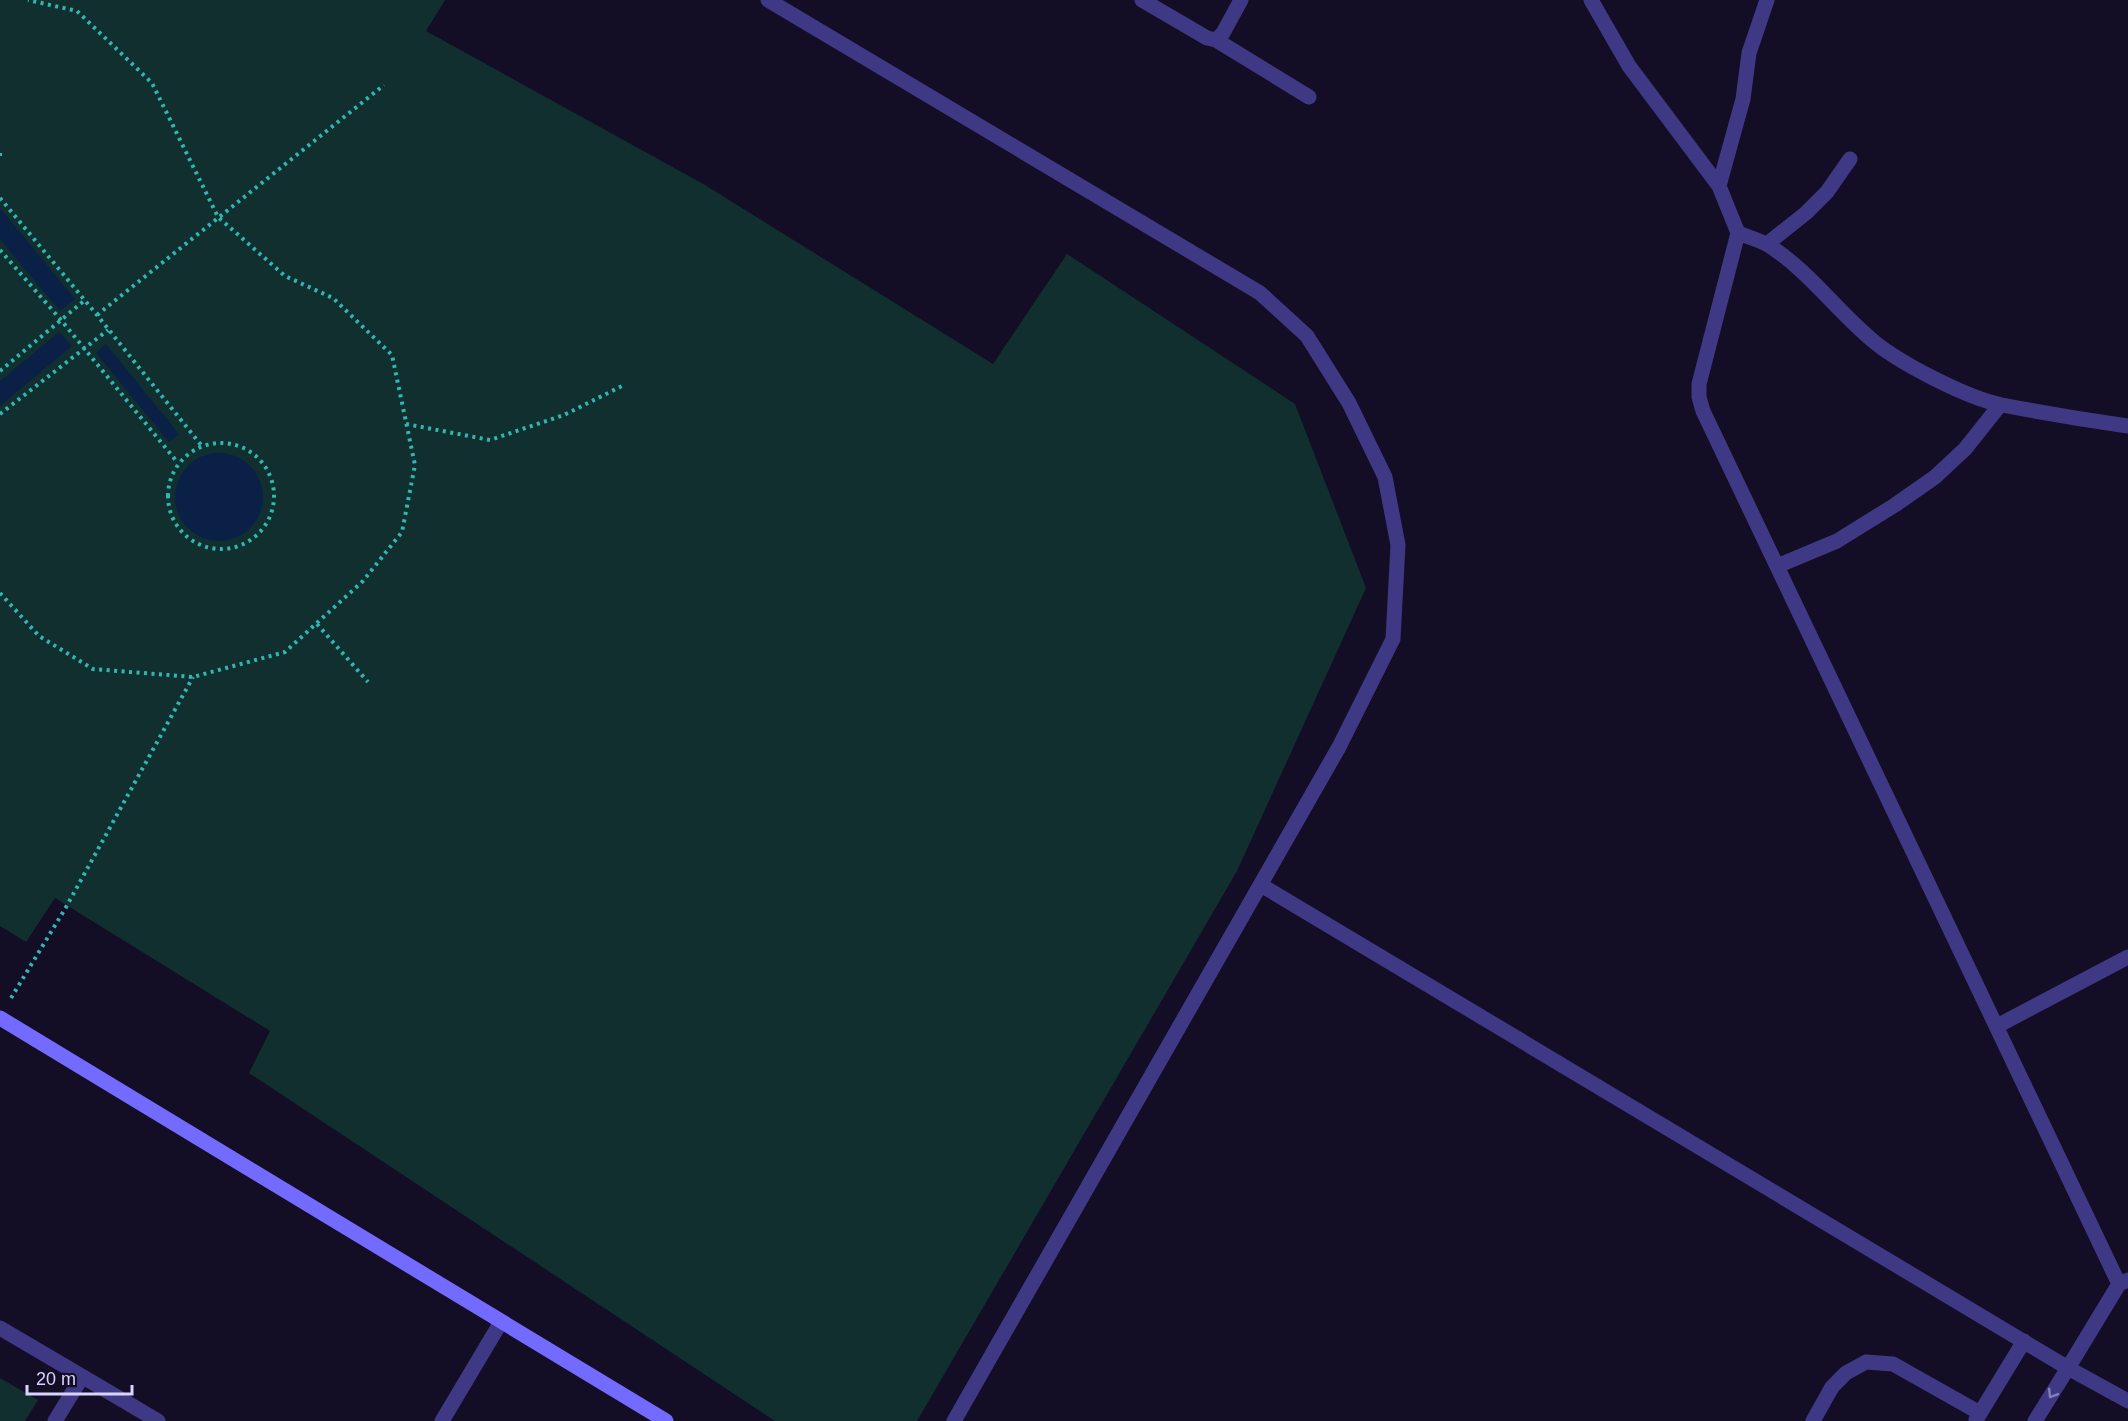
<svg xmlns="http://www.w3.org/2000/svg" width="2128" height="1421" font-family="Helvetica,sans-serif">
	<rect width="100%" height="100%" fill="#130e25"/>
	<path fill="#112f2f" d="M 0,0 L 445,0 L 426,31 L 705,185 L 993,364 L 1067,254 L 1295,404 L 1366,588 L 1237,871 L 917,1421 L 775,1421 L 249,1073 L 270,1031 L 55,898 L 26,942 L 0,926 Z
		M 0,1378 L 38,1400 L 25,1421 L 0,1421 Z"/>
	<path fill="#0b2047" d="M 0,208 L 75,299 L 60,311 L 0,239 Z
		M 59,332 L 72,346 L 0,406 L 0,381 Z
		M 106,344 L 179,434 L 169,442 L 96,353 Z
		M175 497a44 44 0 1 1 88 0a44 44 0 1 1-88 0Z"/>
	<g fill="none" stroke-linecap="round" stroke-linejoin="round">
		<path stroke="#2eb8b4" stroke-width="4" stroke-dasharray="3 4.5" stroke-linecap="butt" d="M 0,153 L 0,156
			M 0,198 L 97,315 L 201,445
			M 0,250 L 61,320 L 178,463
			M 97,315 L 384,85
			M 0,371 L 85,300
			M 0,414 L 108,330
			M 406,424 L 490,440 L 564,415 L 624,385
			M168 496a53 53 0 1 1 106 0a53 53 0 1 1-106 0Z
			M 0,593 L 39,636 L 93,669 L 193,677 L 285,652 L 363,581 L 402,532 L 415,465 L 392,355 L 333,298 L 285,276 L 218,217 L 152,83 L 77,11 L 28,0
			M 317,624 L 368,682
			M 11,998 L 65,909 L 193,677"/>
		<path stroke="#3f3985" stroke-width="15" d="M 1976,1420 L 2024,1341
			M 1813,1421 L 1832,1387 L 1846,1373 L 1866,1362 L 1893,1364 L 1980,1413
			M 2035,1421 L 2068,1368"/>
		<path stroke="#3f3985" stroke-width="15" d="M 768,0 L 1260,293 L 1307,336 L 1349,403 L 1385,477 L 1398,545 L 1393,639 L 1339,747 L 954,1421
			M 1142,0 L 1207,38 L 1216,40 L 1309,97
			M 1591,0 L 1629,66 L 1719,186 L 1738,233 L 1699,384 L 1699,397 L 1703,411 L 2119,1284
			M 1216,40 L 1223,33 L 1241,0
			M 1719,186 L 1743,99 L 1749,53 L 1767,0
			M 1738,233 C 1748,237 1759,240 1768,245 C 1808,270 1836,310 1872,340 C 1899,363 1967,398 2002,405 C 2044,413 2086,420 2128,426
			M 1767,244 L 1806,213 L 1827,192 L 1850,159
			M 1777,566 L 1837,541 L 1895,505 L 1935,477 L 1965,449 L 2000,405
			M 1261,885 L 2068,1368 L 2128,1401
			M 1997,1026 L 2128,957
			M 0,1328 L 158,1421
			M 2068,1368 L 2119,1284 L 2128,1280
			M 55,1421 L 82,1377
			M 442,1421 L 501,1322"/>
		<path stroke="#736aff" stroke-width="15" d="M 0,1018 L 666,1421"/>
	</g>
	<defs><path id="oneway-chevron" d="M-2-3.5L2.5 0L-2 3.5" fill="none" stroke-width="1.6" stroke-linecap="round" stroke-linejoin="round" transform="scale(1.5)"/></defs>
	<use stroke="#847ebc" href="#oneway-chevron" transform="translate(2052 1394) rotate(122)"/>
	<path d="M27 1385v9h105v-9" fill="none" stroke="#d9d3ff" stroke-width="3"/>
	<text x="36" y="1385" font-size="18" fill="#d9d3ff" stroke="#130e25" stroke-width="4.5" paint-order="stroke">20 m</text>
</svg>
